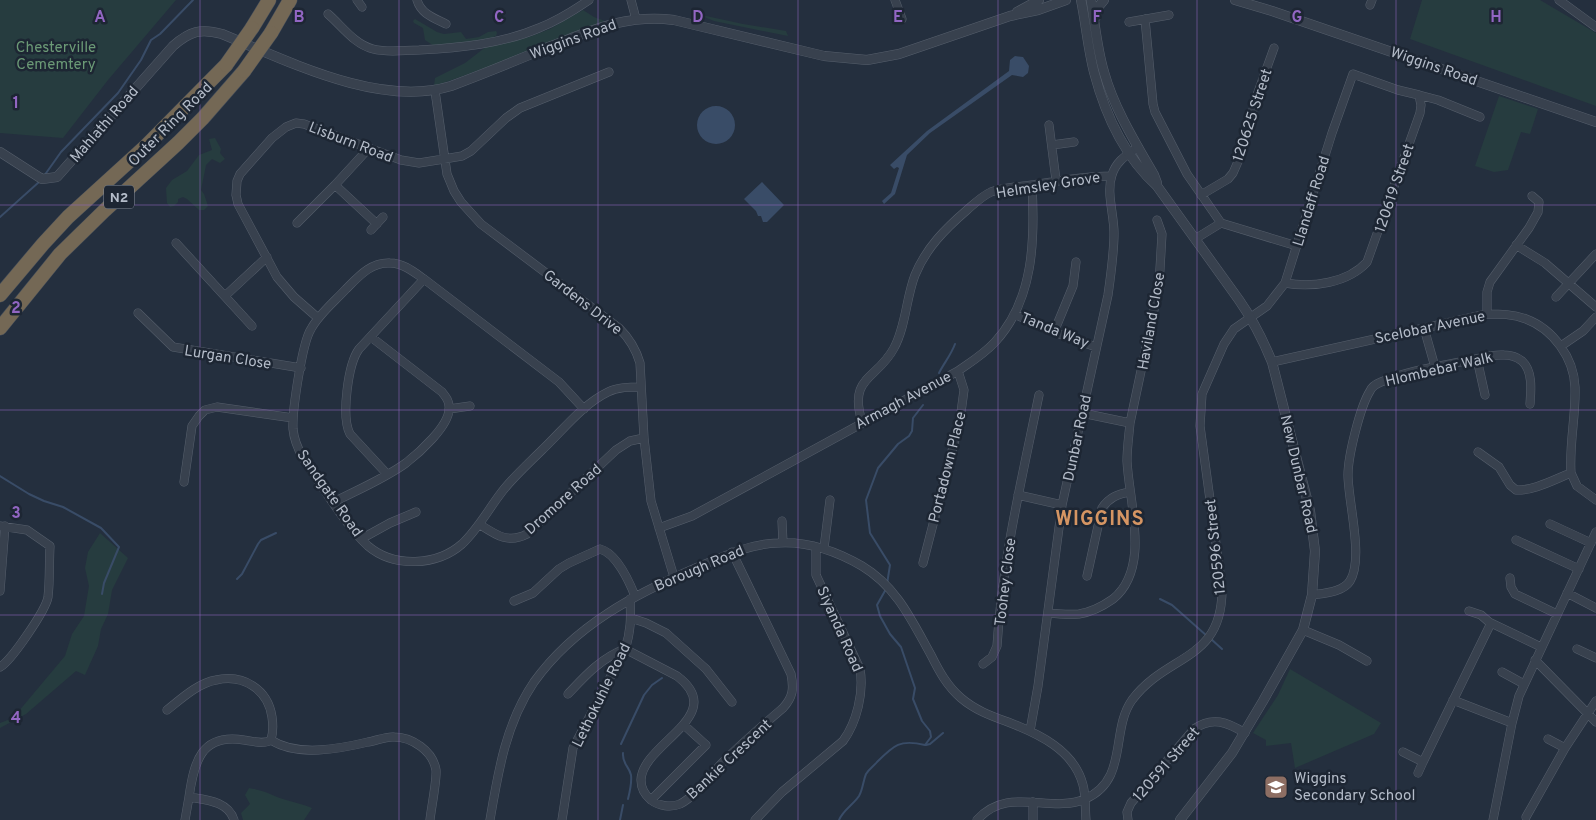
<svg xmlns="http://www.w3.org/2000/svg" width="1596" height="820" font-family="Overpass,sans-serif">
	<rect width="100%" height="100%" fill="#242f3e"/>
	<path fill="#263c3f" d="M 0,0 L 176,0 L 108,80 L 63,138 L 0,133 Z
		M 1422,0 L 1540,0 L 1596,33 L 1596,106 L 1410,39 Z
		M 583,10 L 594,17 L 605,21 C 548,43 492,67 434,86 L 435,78 L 465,63 L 487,46 L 529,37 L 550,29 Z
		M 697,14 L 743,24 L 786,31 L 788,36 L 714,21 Z
		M 415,19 L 437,32 L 444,34 L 461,32 L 466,39 L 479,37 L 488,32 L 496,31 L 497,33 L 496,36 L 491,38 C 472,41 452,45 434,46 L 425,40 L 423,28 L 414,23 L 413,21 Z
		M 1499,96 L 1538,109 L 1530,134 L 1521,132 L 1508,170 L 1494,172 L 1475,166 Z
		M 215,138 L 221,149 L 220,153 L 225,159 L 220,163 L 212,159 L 206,165 L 201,190 L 204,194 L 208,206 L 204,210 L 199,210 L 187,199 L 183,197 L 178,199 L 178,202 L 174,206 L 170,207 L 167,203 L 166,188 L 172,180 L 187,171 L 199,155 L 212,150 L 209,139 Z
		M 100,533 L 128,558 L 112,590 L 108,614 L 101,629 L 98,646 L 85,675 L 76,671 L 26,714 L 0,728 L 0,723 L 13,718 L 65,656 L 72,634 L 84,616 L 89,586 L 85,568 L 88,552 Z
		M 1290,669 L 1381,723 L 1374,734 L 1295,768 L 1291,743 L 1266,746 L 1266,740 L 1253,733 L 1278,695 Z
		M 249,788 C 261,790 266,792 277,797 C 288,801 300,803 312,808 L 304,820 L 243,820 L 241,813 L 250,804 L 245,795 Z"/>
	<path fill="#394c67" d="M 1015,56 L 1023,57 L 1029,66 L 1028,73 L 1023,77 L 1012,75 L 930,133 L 907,155 L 895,194 L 884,204 L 882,201 L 891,193 L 899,168 L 897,167 L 894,169 L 890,165 L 927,131 L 1009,71 L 1010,60 Z
		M697 125a19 19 0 1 1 38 0a19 19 0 1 1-38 0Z
		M 762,182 L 784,205 L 767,222 L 763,222 L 761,216 L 758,216 L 756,211 L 744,199 Z"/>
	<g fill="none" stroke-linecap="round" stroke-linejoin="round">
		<path stroke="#394c67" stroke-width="2" d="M 44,176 L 61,152 L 118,93 L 141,60 L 151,40 L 160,34 L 193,0
			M 0,217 L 39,182
			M 939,373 C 944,363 951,355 955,344
			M 0,476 L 29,494 L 44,501 L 63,507 L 101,528 L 119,547 L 104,583 L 102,594
			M 237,579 L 242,574 L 258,544 L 261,540 L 276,533
			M 887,584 L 890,565 L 870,533 L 866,500 L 878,468 L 898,444 L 909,436 L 912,431 L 913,418 L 923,405
			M 1160,599 L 1172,605 L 1207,636
			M 1211,639 L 1222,649
			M 621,744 L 644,695 L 652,685 L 662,678
			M 926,745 L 930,744 L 943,733
			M 623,753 C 622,764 629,766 631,775 C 632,783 630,791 628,799
			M 620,820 L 623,805
			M 839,820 C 843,810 853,805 859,796 C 863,789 863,781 866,774 C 869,769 874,766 877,762 C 894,745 900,739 925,745 L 931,737 L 930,731 L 922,721 L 913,699 L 915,688 L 901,647 L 890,634 L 880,616 L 877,605 L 886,589"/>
		<g stroke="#565f6c" stroke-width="9">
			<path id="minor" d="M 357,0 L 362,7
				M 417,0 C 421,14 434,18 446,24
				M 631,0 L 636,19
				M 895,0 L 902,19
				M 1559,0 L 1596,27
				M 1370,5 L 1372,0
				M 328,14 C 342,26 354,44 373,49 C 388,53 404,50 419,50 C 458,48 502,44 539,28 C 557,21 573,11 589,0
				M 1145,19 L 1153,104 L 1155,112 L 1187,174 L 1221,223
				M 1129,22 L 1169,15
				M 435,91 L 447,174 L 454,191 L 461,202 L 481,224 L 619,328 C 630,339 636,349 640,363 L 644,438 L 651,501 L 674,577
				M 1419,95 L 1438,100 L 1480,117
				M 1049,125 L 1056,180
				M 1052,145 L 1074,142
				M 335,185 L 377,224
				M 1201,195 L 1228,179 L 1233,173 L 1240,157 L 1257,95 L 1274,48
				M 297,223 L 335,185 L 369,148
				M 371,230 L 383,217
				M 1195,239 L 1221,223 L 1297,246
				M 176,243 L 252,326
				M 1516,245 L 1545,263 L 1596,307
				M 225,296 L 267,257
				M 1556,297 L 1596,254
				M 138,313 L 173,347 L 301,368
				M 1014,314 L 1054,332 L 1096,347
				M 1487,314 L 1487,292 L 1490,282 L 1529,228 L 1538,212 L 1539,202 L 1532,196
				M 318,318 L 294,297 L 277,277 L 238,204 L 236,195 L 237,181 L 240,174 L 272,138 L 286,127 L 296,123 L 304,124 L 401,160 L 419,163 L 444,159 L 462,156 L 471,151 L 506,118 L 520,108 L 609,72
				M 1424,328 L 1435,367
				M 1054,332 L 1073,286 L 1076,262
				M 1561,346 L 1583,331 L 1596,317
				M 1477,359 L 1485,395
				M 1272,362 L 1487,314 C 1500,314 1513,314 1526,319 C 1553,329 1574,358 1575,387 C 1576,416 1569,444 1571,473 L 1577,486 L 1596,500
				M 449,409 L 470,406
				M 584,409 L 559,382 L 424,279 C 414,272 403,263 390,263 C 371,262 359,276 346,289 C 334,302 319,314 311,329 C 302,343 292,412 293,429 C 294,440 298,449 303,458 C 321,484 345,525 368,546 C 394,568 437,566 462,544 C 478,529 488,510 501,493 C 513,477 529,463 543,449 C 563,430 583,404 608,392 C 618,387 630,387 641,387
				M 1082,413 L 1130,423
				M 862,422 C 848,376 877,380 894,348 C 906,326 906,298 915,275 C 926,248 945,229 967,210 C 974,204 982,196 991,192 C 1004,187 1019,187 1032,185 C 1058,181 1085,176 1111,176
				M 1478,452 L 1499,467 L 1510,485 L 1516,490 C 1534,491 1555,479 1571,473
				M 387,474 L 350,434 C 341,417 348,364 359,349 L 424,279
				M 184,482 L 192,426 L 199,416 L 205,410 L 217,407 L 293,418
				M 1018,495 L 1062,505
				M 334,502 C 357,490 384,479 406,463 C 419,453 449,426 449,409 C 450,402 446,397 442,392 L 371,337
				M 782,521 L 783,543
				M 479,524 C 496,535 508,544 527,534 L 616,450 L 630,441 L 644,438
				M 1550,524 L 1591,543
				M 0,526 L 27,530 L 50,546 C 49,563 50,580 48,597 C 46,610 11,661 0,667
				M 659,528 L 692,516 L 958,371 C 971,362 984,354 995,342 C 1034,300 1035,239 1032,185
				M 361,539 L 390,523 L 416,512
				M 1516,540 L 1579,569
				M 824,548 L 830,500
				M 923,563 L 960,420 L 964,390 L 958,371
				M 1087,576 L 1102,508 C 1109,498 1117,494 1130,492
				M 1510,578 L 1511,587 L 1515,594 L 1557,614
				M 0,591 L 5,526
				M 1567,593 L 1596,608
				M 1312,595 C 1325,593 1343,592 1350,581 C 1364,559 1348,501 1348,475 C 1348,456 1360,407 1370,391 C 1372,386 1376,384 1381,382 C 1409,370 1441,366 1470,360 C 1481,358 1492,354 1504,355 C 1510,355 1517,357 1522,361 C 1533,371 1531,390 1530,404
				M 514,601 L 533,593 L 559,569 L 569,563 L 600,549 C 616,553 629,581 635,596
				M 1469,611 L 1481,615 L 1489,622 L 1541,647
				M 1048,613 C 1058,614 1069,615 1079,614 C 1092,612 1103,606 1113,599 C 1151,568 1129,503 1127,461 C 1127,448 1129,435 1130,423 L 1159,286 L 1162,234 L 1157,220
				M 631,618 L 646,623 L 666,633 L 706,669 L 732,702
				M 1303,630 L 1339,645 L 1367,661
				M 1577,649 L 1596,658
				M 1535,660 L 1596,722
				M 983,664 L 992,657 L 997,646 C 1002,561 1022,478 1039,395
				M 1502,672 L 1524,684
				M 568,694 C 585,676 601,658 625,649 L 677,676 C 730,716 642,743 641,780 C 641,788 645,795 651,800 C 659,806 671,808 680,804 C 696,796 711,774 723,762 C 742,743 762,726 783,708 C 793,697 794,689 791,674 L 732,552
				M 1453,700 L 1512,723
				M 167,710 C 181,699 198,683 216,680 C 243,674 268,689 272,717 C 273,724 273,733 271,740 C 263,745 253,741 244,740 C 201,733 194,762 189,797 C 206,800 228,801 234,820
				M 1030,731 L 1038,686 L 1062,505 L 1108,295 C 1111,274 1114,253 1114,233 C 1114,214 1106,192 1112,175 C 1116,161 1127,155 1138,147
				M 1548,739 L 1565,748
				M 271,740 C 297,757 339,749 368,742 C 376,741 386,736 394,737 C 412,737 433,751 436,770 C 437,780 431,809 430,820
				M 1403,752 L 1423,762 L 1491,623
				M 1418,773 L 1423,762
				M 651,800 L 706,745 L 684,725
				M 1526,817 L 1565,748 L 1596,701
				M 185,820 L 189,797
				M 490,820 C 498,772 506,723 534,682 C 575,625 635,594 698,567 C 724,556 749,544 778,543 C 808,541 836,551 862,566 C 897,587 912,621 931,655 C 939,671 947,686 961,698 C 975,710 991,716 1008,722 C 1039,734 1074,750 1083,785 C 1086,796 1085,809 1086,820
				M 562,820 L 573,748 L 625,649 C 631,632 631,617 630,599
				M 755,820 L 782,792 L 843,741 C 857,722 864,692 860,669 L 816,575 L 816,547
				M 977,820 C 1008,785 1050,814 1085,799 C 1129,780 1110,731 1132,700 C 1167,653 1223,662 1222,588 L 1200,426 L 1202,394 L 1224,344 L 1234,329 L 1267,306 L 1285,283 L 1332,133 L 1353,74 L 1398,90 L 1419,95 L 1421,105 L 1420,113 L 1367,262 C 1348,283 1312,288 1285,283
				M 1033,820 L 1033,802
				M 1128,820 L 1127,812 L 1131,803 L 1194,729 C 1212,716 1227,722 1245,733
				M 1493,820 L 1512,723 L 1519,696 L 1596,532"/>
		</g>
		<g stroke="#565f6c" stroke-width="10">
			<path id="tertiary" d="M 1081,0 C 1086,24 1088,49 1094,72 C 1105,114 1125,157 1157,186 L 1239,300 C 1253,320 1263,340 1272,362 L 1310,511 L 1315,551 L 1312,595 L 1303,630 L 1263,701 L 1232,753 L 1180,820
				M 1091,0 C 1095,24 1097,49 1104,72 C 1114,108 1135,142 1154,175 L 1157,183
				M 1235,0 L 1272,11 L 1596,122
				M 1017,12 L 1039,0
				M 1096,17 L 1099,6 L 1104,0
				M 0,152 L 42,179 L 57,177 L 173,46 C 190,31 201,28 222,34 C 288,61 380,108 451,86 C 483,74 515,61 546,48 C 591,31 624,14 674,20 L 824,56 L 867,60 L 899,54 L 1010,16 L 1038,10 L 1066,0"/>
		</g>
		<g stroke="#434c59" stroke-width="15">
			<path id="motorway" d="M 252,28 L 269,0
				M 271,33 L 290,0
				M 0,295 L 43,244 L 68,217 L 146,146 L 226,65
				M 0,328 L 60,254 L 105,210 L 178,143 L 203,118 L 244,71"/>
		</g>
		<use href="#minor" stroke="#38414e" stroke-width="8"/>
		<use href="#tertiary" stroke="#38414e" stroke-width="9"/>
		<use href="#motorway" stroke="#746855" stroke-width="14"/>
		<g stroke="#434c59" stroke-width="15" stroke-linecap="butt">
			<path id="motorway-bridge" d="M 226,65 L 252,28
				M 244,71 L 271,33"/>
		</g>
		<use href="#motorway-bridge" stroke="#746855" stroke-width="14"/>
	</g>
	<path fill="none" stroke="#9266c3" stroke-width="1" stroke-opacity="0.55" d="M 200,0 L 200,820M 399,0 L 399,820M 598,0 L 598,820M 798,0 L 798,820M 998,0 L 998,820M 1197,0 L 1197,820M 1396,0 L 1396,820M 0,205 L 1596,205M 0,410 L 1596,410M 0,615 L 1596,615"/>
	<defs>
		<g id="school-square" transform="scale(1.25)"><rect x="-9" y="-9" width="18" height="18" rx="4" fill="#8d6e63" stroke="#1d2633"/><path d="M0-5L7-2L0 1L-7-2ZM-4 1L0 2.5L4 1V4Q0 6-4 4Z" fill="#fff"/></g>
	</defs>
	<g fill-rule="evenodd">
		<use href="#school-square" x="1276" y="787"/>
	</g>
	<g text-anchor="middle" stroke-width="5" stroke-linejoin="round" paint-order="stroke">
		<rect fill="#1d2633" stroke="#878f9c" stroke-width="1" x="104" y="185.5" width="30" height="23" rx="4"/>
		<g font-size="14" font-weight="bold" fill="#b4bcc9">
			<text x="119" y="202">N2</text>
		</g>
		<g font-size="15" fill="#b4bcc9" stroke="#1d2633">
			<text transform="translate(573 39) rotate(-20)" y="5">Wiggins Road</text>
			<text transform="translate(1434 66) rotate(19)" y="5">Wiggins Road</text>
			<text transform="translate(1252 115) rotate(-72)" y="5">120625 Street</text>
			<text transform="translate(104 124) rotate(-49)" y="5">Mahlathi Road</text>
			<text transform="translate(170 124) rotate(-45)" y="5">Outer Ring Road</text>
			<text transform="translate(351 142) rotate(21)" y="5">Lisburn Road</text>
			<text transform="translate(1048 185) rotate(-9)" y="5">Helmsley Grove</text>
			<text transform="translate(1394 188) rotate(-71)" y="5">120619 Street</text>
			<text transform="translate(1311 201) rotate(-73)" y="5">Llandaff Road</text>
			<text transform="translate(583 302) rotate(38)" y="5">Gardens Drive</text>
			<text transform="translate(1151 321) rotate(-80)" y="5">Haviland Close</text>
			<text transform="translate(1430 327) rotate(-12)" y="5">Scelobar Avenue</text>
			<text transform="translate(1055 330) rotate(22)" y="5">Tanda Way</text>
			<text transform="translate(228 357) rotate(9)" y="5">Lurgan Close</text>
			<text transform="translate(1439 369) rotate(-13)" y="5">Hlombebar Walk</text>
			<text transform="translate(903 400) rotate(-28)" y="5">Armagh Avenue</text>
			<text transform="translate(1077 438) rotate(-78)" y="5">Dunbar Road</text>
			<text transform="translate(947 467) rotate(-76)" y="5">Portadown Place</text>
			<text transform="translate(1299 474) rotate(77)" y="5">New Dunbar Road</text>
			<text transform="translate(330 493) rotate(55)" y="5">Sandgate Road</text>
			<text transform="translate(563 499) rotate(-42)" y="5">Dromore Road</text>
			<text transform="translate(1215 547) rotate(-96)" y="5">120596 Street</text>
			<text transform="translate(699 568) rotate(-23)" y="5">Borough Road</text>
			<text transform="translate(1005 582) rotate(-83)" y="5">Toohey Close</text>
			<text transform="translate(840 629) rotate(66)" y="5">Siyanda Road</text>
			<text transform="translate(601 695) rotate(-64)" y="5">Lethokuhle Road</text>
			<text transform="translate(729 759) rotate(-43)" y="5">Bankie Crescent</text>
			<text transform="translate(1166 764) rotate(-49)" y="5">120591 Street</text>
		</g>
		<g font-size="15" fill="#6b9a76" stroke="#1d2633">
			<text x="56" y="52">Chesterville<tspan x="56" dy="17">Cememtery</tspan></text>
		</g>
		<g font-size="15" fill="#b4bcc9" stroke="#1d2633" text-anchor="start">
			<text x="1294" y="783">Wiggins<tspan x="1294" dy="17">Secondary School</tspan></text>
		</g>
		<g font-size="20" font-weight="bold" letter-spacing="1" fill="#d59563" stroke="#1d2633">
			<text x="1100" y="525">WIGGINS</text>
		</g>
	</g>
	<g font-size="16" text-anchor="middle" font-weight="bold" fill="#9266c3" stroke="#1d2633" stroke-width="5" stroke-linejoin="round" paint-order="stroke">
		<text x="100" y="22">A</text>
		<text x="299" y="22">B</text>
		<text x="499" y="22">C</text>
		<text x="698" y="22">D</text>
		<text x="898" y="22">E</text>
		<text x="1097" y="22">F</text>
		<text x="1297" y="22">G</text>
		<text x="1496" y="22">H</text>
		<text x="16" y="108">1</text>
		<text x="16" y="313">2</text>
		<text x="16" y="518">3</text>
		<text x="16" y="723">4</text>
	</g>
</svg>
